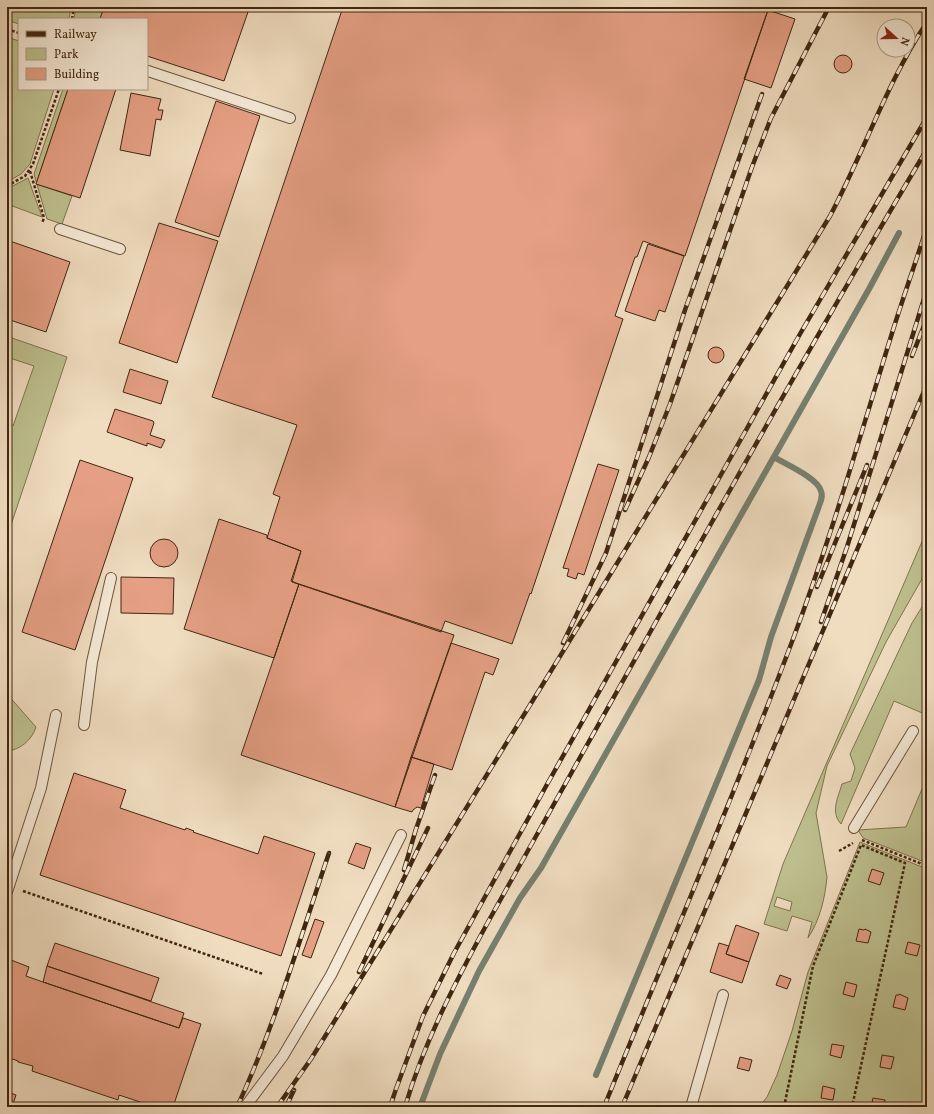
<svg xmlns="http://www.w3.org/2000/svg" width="934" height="1114" font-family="Vollkorn,serif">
	<rect width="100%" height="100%" fill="#f0ddc0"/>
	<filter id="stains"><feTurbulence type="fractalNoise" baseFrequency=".005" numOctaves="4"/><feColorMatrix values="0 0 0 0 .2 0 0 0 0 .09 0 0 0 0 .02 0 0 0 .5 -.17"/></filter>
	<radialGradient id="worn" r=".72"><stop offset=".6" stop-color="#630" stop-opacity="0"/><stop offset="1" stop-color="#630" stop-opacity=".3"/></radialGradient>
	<path fill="#bec08f" stroke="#807450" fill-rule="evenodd" d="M 7,7 L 71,7 L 69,19 L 19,19 L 19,24 L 7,20 Z
		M 76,7 L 104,7 L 100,19 L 74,19 Z
		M 7,37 L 19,41 L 19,89 L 54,89 L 30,164 L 21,174 L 7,182 Z
		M 63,89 L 68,89 L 36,184 L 72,196 L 62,224 L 47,219 L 34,174 Z
		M 28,178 L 42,217 L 7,204 L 7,189 Z
		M 9,337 L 67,357 L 7,537 L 7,418 L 13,426 L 34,366 L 7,357 L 7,342 Z
		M 927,530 L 927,570 L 886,642 L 827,766 L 816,813 L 827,877 C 825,898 820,920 808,938 L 812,922 L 792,916 L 787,931 L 764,924 L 783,864 ZM 777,897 L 792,902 L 790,911 L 774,906 Z
		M 927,599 L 927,715 L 894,701 L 841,824 C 830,812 838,798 842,784 L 851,781 L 855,768 L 850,754 L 912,623 Z
		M 7,694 L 36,727 C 32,740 20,750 7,751 Z
		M 927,777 L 927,863 L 863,838 L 858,830 L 906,827 Z
		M 860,842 L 927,869 L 927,1107 L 759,1107 L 767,1097 L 777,1075 L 792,1031 L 808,972 Z"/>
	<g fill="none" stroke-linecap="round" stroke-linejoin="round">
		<path stroke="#768070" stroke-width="6" d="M 596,1075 L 759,680 L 771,637 L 819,506 C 821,501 823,496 821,491 C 818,478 785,464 774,457
			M 420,1107 L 440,1054 L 479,971 L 520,898 L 541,868 L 869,289 L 899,233"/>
	</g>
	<path fill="#e59f84" stroke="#412710" d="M 104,7 L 233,7 L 248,12 L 224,81 L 147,56 L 147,19 L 100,19 Z
		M 343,7 L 769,7 L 685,256 L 643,241 L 637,257 L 635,257 L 615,316 L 623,319 L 531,594 L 530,593 L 512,644 L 445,621 L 441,632 L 292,582 L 301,551 L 267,538 L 280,497 L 273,494 L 297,425 L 212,397 Z
		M 769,7 L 777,7 L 775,12 L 768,10 Z
		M 801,7 L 819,7 L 811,10 Z
		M 768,10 L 795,19 L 771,88 L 744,79 Z
		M834 64a9 9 0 1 1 18 0a9 9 0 1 1-18 0Z
		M 68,89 L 116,89 L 80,198 L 36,184 Z
		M 131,93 L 161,99 L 158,110 L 163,110 L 161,120 L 156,119 L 150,156 L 120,150 Z
		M 216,101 L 260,116 L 219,237 L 175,222 Z
		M 159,223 L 218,241 L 177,363 L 119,343 Z
		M 7,240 L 70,262 L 46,332 L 7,319 Z
		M 648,244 L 684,256 L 665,312 L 659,310 L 655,321 L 625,311 Z
		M708 355a8 8 0 1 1 16 0a8 8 0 1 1-16 0Z
		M 130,369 L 168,381 L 161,404 L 123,392 Z
		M 115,409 L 153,421 L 154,423 L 150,435 L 165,440 L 161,448 L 147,443 L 147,446 L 107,432 Z
		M 80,460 L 133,478 L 75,650 L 22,632 Z
		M 598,464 L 619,470 L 584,575 L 578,573 L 576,579 L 567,576 L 569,569 L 563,568 Z
		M 219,519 L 267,535 L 267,538 L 301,551 L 291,581 L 299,584 L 274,658 L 184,629 Z
		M150 553a14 14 0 1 1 28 0a14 14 0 1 1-28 0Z
		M 121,577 L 174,578 L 173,614 L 121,613 Z
		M 299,584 L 454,635 L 395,807 L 241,755 Z
		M 451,643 L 499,659 L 493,675 L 485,672 L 452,770 L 411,757 Z
		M 411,757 L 434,764 L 421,808 L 417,807 L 413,810 L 412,812 L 395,807 Z
		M 74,773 L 126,790 L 120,808 L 185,830 L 186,828 L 194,831 L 193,832 L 258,854 L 264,836 L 315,853 L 281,956 L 40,875 Z
		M 356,843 L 371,848 L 364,869 L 348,863 Z
		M 872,869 L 884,873 L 880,885 L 868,881 Z
		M 315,919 L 324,922 L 311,958 L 302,955 Z
		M 736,925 L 759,933 L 749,962 L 726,954 Z
		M 859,929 L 864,930 L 865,929 L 871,932 L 868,943 L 856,941 Z
		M 908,942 L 920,945 L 917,956 L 905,953 Z
		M 55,943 L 159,978 L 151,1001 L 47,966 Z
		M 719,943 L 729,946 L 726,954 L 749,962 L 742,983 L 710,972 Z
		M 11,960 L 29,967 L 26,976 L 43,982 L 179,1028 L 183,1018 L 201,1024 L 173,1107 L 155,1107 L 119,1095 L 118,1100 L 32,1071 L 33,1066 L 18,1062 L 18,1061 L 7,1057 L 7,973 Z
		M 47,966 L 184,1013 L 179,1028 L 43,982 Z
		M 780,975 L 791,979 L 787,989 L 776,985 Z
		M 846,982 L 857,985 L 854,997 L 843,994 Z
		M 899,994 L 908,998 L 905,1010 L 893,1007 L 896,995 L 899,995 Z
		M 832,1044 L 844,1046 L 841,1058 L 830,1055 Z
		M 882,1055 L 894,1057 L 891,1069 L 880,1067 Z
		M 740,1057 L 752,1060 L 749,1071 L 737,1068 Z
		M 823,1086 L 835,1089 L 833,1100 L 821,1098 Z
		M 8,1092 L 16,1095 L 12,1107 L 7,1107 Z
		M 873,1098 L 885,1100 L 884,1107 L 871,1107 Z"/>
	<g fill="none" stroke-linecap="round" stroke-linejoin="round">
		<g stroke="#6d543c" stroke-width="12">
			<path id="lane" d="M 148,71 L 290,118
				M 60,229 L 120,249
				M 84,725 L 92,662 L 111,578
				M 854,828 L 913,731
				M 7,892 L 41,788 L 56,715
				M 245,1107 L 283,1056 L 331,975 L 401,835
				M 691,1107 L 723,995"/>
		</g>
		<path stroke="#412710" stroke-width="2.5" stroke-dasharray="3 2" stroke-linecap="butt" d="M 72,19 L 74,7
			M 7,29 L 19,33
			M 30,171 L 44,218 L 42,223
			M 7,186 L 25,176 L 33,164 L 59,89
			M 862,840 L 927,866
			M 839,851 L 853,843
			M 23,891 L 263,974
			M 784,1107 L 813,966 L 861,845 L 905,863 L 852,1107"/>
		<use href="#lane" stroke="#f5e9d6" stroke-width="10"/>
		<g stroke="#412710" stroke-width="4.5">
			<path id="rail" d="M 912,356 L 927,318
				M 625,510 L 649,457 L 670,404 L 752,167 L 771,118 L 829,7
				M 817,587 L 867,465
				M 821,622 L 847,547 L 927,289
				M 563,643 L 606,553 L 685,310 L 762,94
				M 404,870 L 416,829 L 435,775
				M 359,972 L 428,828
				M 237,1107 C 275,1026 300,938 329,853
				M 277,1107 L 311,1059 L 543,684 L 830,216 C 864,152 887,82 927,22
				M 286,1107 L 294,1090
				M 390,1107 L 396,1089 L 423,1016 L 454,953 L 545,788 L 800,334 L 927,117
				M 405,1107 C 424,1042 456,981 488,922 C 521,863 554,804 587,745 C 699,545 810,345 927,149
				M 604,1107 C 667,951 734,797 793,639 C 831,538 861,433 893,330 C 904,295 916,261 927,227
				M 622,1107 L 927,384"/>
		</g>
		<use href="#rail" stroke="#f5e9d6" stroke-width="3" stroke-dasharray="9" stroke-linecap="butt"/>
	</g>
	<rect width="934" height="1114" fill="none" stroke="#f0ddc0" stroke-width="24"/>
	<rect x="8" y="8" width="918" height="1098" fill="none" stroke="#412710" stroke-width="2"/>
	<rect x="12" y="12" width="910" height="1090" fill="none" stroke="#412710"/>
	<rect x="18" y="18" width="130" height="72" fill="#f5e9d6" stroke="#ad9b87"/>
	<rect x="26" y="31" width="20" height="6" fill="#412710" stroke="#ad9b87"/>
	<text x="54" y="38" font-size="12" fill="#412710">Railway</text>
	<rect x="26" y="48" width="20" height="12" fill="#bec08f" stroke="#ad9b87"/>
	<text x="54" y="58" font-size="12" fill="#412710">Park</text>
	<rect x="26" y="68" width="20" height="12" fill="#e59f84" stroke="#ad9b87"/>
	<text x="54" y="78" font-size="12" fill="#412710">Building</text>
	<g transform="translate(896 38) rotate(111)"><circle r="19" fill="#f5e9d6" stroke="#ad9b87"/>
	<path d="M0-3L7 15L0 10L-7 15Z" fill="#8f2418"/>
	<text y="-6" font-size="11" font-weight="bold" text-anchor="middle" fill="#412710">N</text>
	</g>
	<rect width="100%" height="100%" filter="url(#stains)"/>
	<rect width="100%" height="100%" fill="url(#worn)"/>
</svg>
